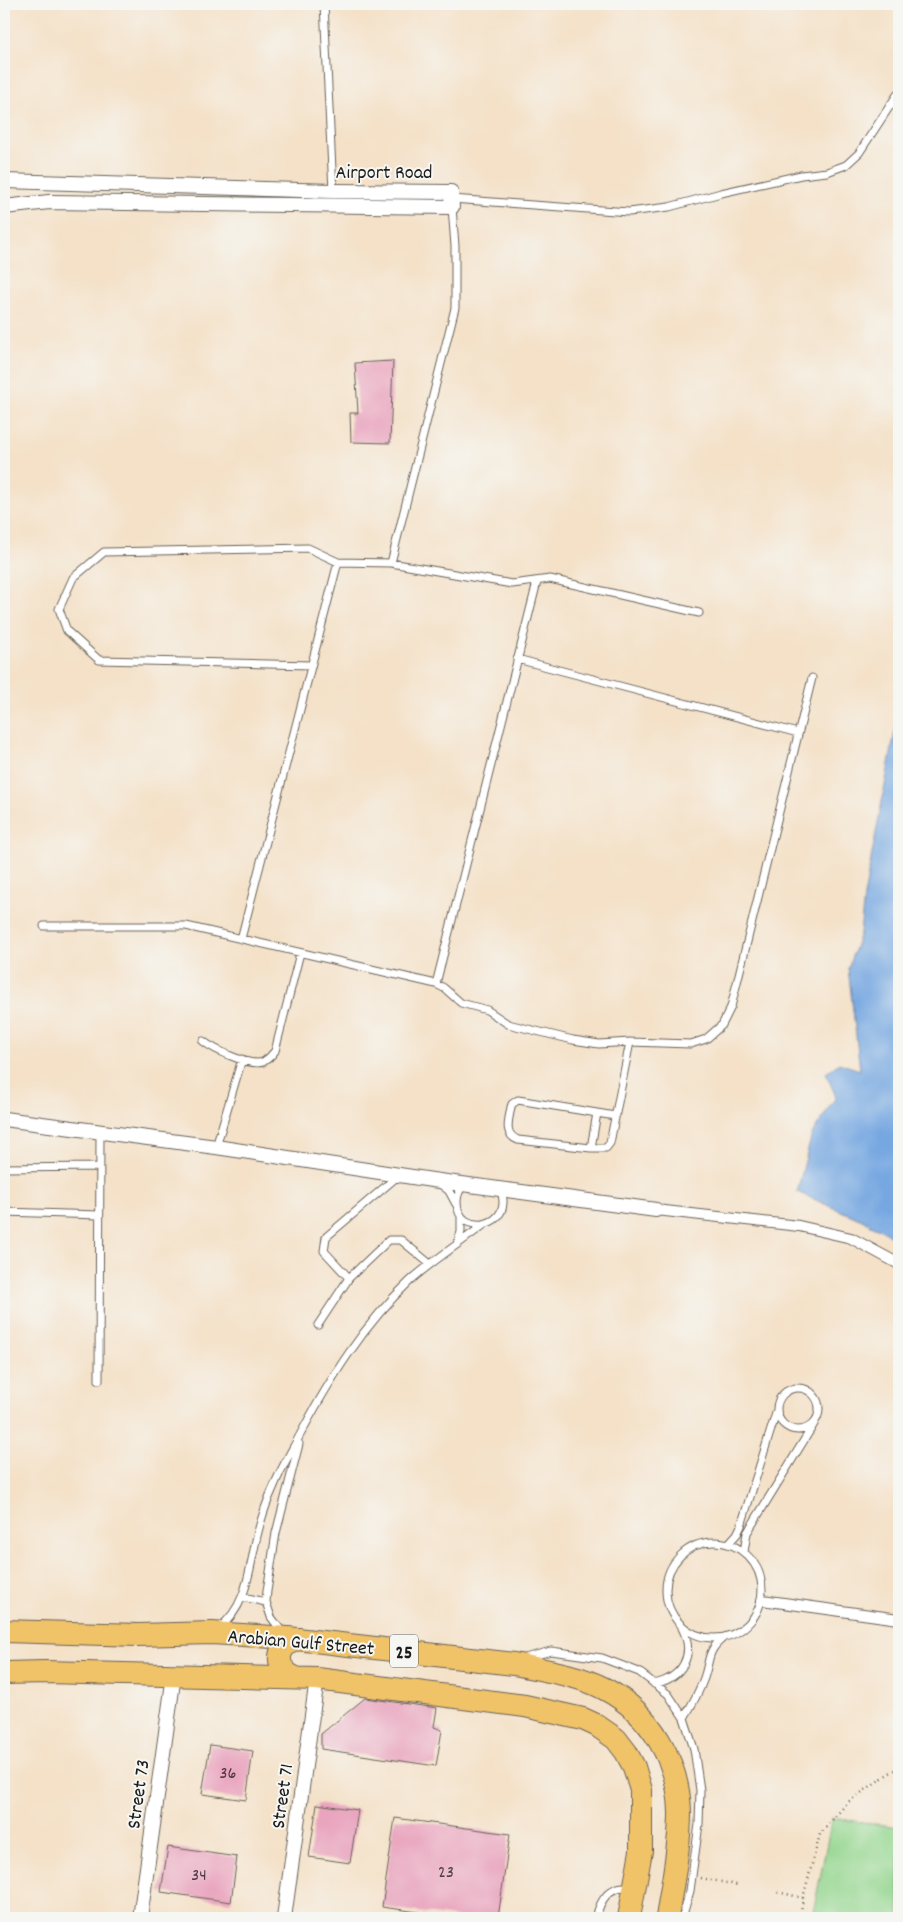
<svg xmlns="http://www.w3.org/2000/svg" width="903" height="1922" font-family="Dekko,sans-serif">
	<rect width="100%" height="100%" fill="#f6f6f2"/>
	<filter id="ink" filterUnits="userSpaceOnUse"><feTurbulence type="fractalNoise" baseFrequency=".02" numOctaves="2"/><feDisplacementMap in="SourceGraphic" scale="10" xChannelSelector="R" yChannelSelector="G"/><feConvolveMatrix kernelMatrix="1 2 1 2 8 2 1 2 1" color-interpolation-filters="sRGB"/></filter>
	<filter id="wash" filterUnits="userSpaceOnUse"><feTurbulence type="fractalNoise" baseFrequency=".0096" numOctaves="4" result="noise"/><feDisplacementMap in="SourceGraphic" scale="20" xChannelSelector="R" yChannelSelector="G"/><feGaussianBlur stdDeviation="1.12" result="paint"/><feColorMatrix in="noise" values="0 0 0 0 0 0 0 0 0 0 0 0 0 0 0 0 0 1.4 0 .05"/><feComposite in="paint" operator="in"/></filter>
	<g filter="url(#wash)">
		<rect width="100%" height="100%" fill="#f4e1c8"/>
		<path fill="#93d58d" stroke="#587854" d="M 832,1818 L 899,1827 L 899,1918 L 812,1918 Z"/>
		<path fill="#76a7e1" stroke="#49627e" d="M 899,711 L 899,1240 L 862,1220 L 797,1192 L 812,1134 L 836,1097 L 826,1073 L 839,1063 L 860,1070 L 848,968 L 860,933 L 864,896 Z"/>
		<g id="blocks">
			<path fill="#e9a4be" d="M 393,361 L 390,443 L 351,442 L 350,413 L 358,413 L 355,363 Z
				M 365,1698 L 437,1708 L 434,1727 L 442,1730 L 436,1766 L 321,1749 L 321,1734 Z
				M 210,1745 L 253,1751 L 246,1800 L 202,1794 Z
				M 317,1804 L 358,1810 L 350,1863 L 309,1857 Z
				M 395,1818 L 510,1834 L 498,1918 L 461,1918 L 382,1907 Z
				M 168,1847 L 237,1857 L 231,1902 L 161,1892 Z"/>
		</g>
	</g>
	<g filter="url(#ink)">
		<use href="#blocks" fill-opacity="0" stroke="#686158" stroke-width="1"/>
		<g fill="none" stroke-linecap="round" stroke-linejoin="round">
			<g stroke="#686158" stroke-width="9">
				<path id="service" d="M 324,4 L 333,191
					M 452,199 L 629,212 L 669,207 L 721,193 L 801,175 L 827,172 L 846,165 L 859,153 L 899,92
					M 391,563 L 455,308 L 455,246 L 452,207
					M 517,659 L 798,733
					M 311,665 L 99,660 L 67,631 L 59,609 L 73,578 L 104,552 L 308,548 L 338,562 L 391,563 L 512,584 L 550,579 L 699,613
					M 44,926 L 186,926 L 436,984 L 444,988 L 461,1003 L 487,1010 L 508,1024 L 573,1040 L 599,1044 L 630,1042 L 691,1044 L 706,1039 L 722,1025 L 731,1007 L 812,678
					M 241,939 L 338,562
					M 436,984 L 537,582
					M 203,1041 C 213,1049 250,1067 263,1062 C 268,1059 272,1055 275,1051 L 300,953
					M 615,1116 L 518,1100 L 512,1104 L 511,1107 C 509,1120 503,1134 518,1140 L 591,1148 L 606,1148 L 610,1143 L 630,1042
					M 216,1147 L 242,1059
					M 591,1148 L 597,1113
					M 4,1168 L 99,1167
					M 439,1183 L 449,1191 L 456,1204
					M 464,1185 C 459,1190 457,1195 457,1202 C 457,1238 517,1228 500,1189
					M 4,1212 L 99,1215
					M 457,1244 L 461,1232 L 461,1215
					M 349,1278 L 324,1251 L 326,1237 L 399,1175
					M 318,1325 L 349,1278 L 389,1240 L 401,1240 L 430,1264
					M 99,1380 L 100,1131
					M777 1409a21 21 0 1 1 42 0a21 21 0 1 1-42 0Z
					M666 1590a48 48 0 1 1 96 0a48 48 0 1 1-96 0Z
					M 728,1544 L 737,1534 L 741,1526 L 777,1410
					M 744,1552 L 747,1533 L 814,1424
					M 243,1597 L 266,1602
					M 219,1628 C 249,1605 249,1566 258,1532 C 262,1516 267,1501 274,1486 C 281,1468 291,1452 300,1435 C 330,1379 363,1325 410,1281 C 433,1260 460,1243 485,1224
					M 283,1633 L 271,1617 L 266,1602 L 267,1591 L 276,1533 L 299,1444
					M 525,1658 L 551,1651 L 602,1658 L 639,1672 L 668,1694 L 684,1718 L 694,1749 L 700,1790 L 699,1824 L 690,1891 L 682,1918
					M 654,1684 C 682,1678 696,1655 682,1628
					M 684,1718 C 692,1705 699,1692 704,1678 C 710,1661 707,1651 722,1639
					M 596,1918 C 600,1900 610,1883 632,1888"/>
			</g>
			<g stroke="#686158" stroke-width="12">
				<path id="pedestrian" d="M 656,1210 L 799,1226 L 851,1238 L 899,1264
					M 762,1600 L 899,1619"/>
			</g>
			<g stroke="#686158" stroke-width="16">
				<path id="minor" d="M 4,181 L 333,191 L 451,192 L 452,207 L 49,202 L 4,207
					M 4,1119 L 216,1147 L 432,1180 L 656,1210
					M 140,1918 L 174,1675
					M 284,1918 L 317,1679"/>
			</g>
			<g stroke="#686158" stroke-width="24">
				<path id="primary" d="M 4,1631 L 138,1635 L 212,1633 L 288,1638 L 514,1664 C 544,1670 578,1675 605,1689 C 651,1713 679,1762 680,1813 C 680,1848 672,1884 667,1918
					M 4,1673 L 45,1672 L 317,1679 L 525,1706 L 583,1719 L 596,1725 L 616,1739 L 626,1752 L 634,1767 L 641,1790 L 641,1851 L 629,1918
					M 296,1678 C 272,1668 276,1643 300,1639"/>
			</g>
			<path stroke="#686158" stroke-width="2.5" stroke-dasharray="1 4" stroke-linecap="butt" d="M 701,1878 L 737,1885
				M 778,1892 L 803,1898
				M 800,1918 L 803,1898 L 820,1834 L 848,1802 L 888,1774 L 899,1768"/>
			<use href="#service" stroke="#fff" stroke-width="7"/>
			<use href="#pedestrian" stroke="#fff" stroke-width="10"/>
			<use href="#minor" stroke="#fff" stroke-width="14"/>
			<use href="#primary" stroke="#f1c369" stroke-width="22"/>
		</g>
	</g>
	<g text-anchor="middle" stroke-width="4" stroke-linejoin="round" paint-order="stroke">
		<g font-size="18" fill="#4f3e44">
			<text x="228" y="1778">36</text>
			<text x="446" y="1877">23</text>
			<text x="199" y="1880">34</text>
		</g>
		<rect fill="#f6f6f2" stroke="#5d5d5c" stroke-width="1" x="390" y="1634.5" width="28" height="33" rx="4"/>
		<g font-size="19" font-weight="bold" fill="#1c1c1c">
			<text x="404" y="1658">25</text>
		</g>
		<g font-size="20" fill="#1c1c1c" stroke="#f6f6f2">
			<text x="384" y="178">Airport Road</text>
			<text transform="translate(301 1641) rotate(5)" y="7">Arabian Gulf Street</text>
			<text transform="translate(137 1794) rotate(-82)" y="7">Street 73</text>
			<text transform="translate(281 1796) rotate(-82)" y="7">Street 71</text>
		</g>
	</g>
	<rect width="903" height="1922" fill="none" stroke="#f6f6f2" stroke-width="20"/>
</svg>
